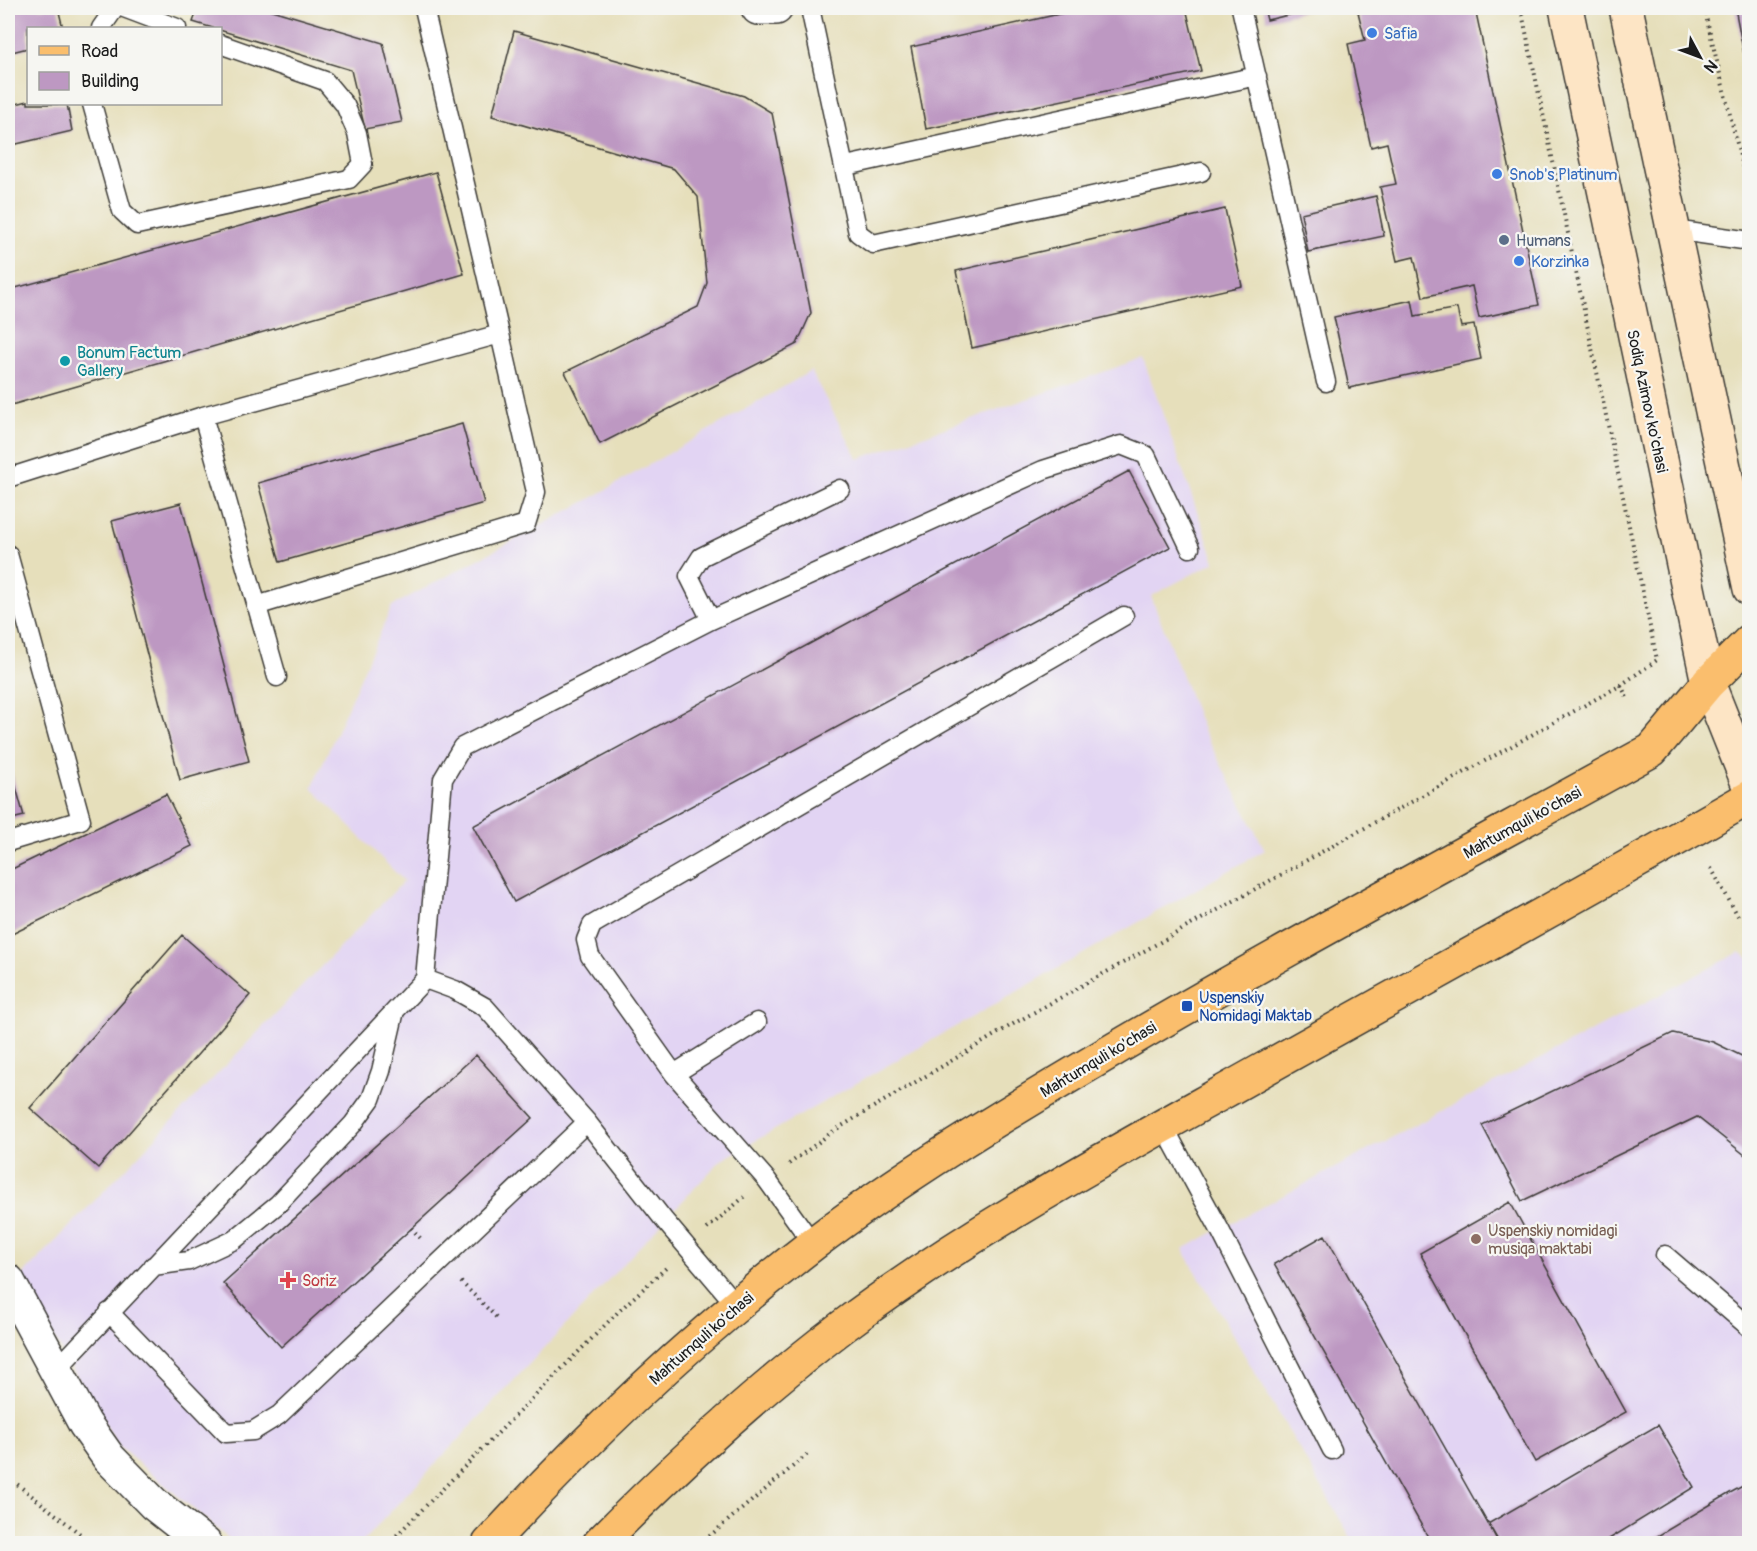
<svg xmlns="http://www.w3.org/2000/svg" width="1757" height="1551" font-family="Pangolin,sans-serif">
	<rect width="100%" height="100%" fill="#f6f6f2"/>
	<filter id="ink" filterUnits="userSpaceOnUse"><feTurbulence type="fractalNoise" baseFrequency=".0167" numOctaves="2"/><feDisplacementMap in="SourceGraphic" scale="12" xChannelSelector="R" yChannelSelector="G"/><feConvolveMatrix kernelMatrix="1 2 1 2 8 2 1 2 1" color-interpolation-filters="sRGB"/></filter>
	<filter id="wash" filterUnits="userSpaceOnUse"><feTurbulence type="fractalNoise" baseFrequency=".008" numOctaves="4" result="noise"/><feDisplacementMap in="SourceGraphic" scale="24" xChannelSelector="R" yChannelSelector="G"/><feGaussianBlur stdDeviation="1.35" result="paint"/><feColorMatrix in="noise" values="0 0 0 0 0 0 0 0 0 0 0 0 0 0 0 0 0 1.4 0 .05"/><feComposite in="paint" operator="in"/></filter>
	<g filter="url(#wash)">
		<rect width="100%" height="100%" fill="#e6dfbb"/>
		<path fill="#e2d4f3" d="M 1143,358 L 1215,562 L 1151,596 L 1203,730 L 1265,850 L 720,1161 L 361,1543 L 234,1543 L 118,1446 L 19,1279 L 404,881 L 312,788 L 392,606 L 590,499 L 811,371 L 858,459 Z
			M 1740,952 L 1750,959 L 1749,1543 L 1354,1543 L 1183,1249 Z"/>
		<g id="blocks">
			<path fill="#bd98c2" d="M 8,8 L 58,8 L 63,28 L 28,28 L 28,48 L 8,53 Z
				M 198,8 L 265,8 L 383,43 L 402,122 L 365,129 L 351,70 L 193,22 Z
				M 1086,8 L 1186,8 L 1201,71 L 926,129 L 911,47 Z
				M 1264,8 L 1318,8 L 1267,20 Z
				M 1357,8 L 1475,8 L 1539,305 L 1479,318 L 1472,286 L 1423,297 L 1414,257 L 1397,261 L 1380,187 L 1396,184 L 1387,143 L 1371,147 L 1348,44 L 1365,40 Z
				M 1735,8 L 1750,8 L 1750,75 L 1748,75 Z
				M 514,31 L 744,96 L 772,113 L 811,313 L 797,344 L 600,444 L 565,372 L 698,307 L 707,283 L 698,197 L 674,169 L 492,116 Z
				M 28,101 L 28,104 L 67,104 L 72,131 L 8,146 L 8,106 Z
				M 436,172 L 464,274 L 8,406 L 8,290 Z
				M 1376,196 L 1384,236 L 1308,252 L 1301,213 Z
				M 1225,209 L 1242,286 L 972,348 L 956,271 Z
				M 1412,300 L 1415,316 L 1457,308 L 1461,327 L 1474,325 L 1481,359 L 1349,388 L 1334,317 Z
				M 462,424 L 484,503 L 280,562 L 258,483 Z
				M 1129,471 L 1170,547 L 514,902 L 473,826 Z
				M 181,503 L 249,761 L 180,780 L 112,521 Z
				M 8,759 L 24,816 L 8,820 Z
				M 166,794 L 192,846 L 8,936 L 8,871 Z
				M 182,935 L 250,995 L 98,1168 L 30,1108 Z
				M 1673,1033 L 1713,1042 L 1750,1060 L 1750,1159 L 1697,1117 L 1522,1201 L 1482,1125 Z
				M 476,1055 L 533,1118 L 281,1347 L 223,1283 Z
				M 1510,1202 L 1626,1412 L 1535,1462 L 1420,1253 Z
				M 1325,1235 L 1488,1524 L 1658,1425 L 1694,1487 L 1601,1544 L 1500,1544 L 1489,1525 L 1499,1544 L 1432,1544 L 1274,1264 Z
				M 1750,1482 L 1750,1544 L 1644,1544 L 1730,1493 Z"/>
		</g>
	</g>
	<g filter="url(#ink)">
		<use href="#blocks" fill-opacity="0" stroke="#3a3934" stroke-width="1.5"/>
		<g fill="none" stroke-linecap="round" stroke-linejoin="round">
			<g stroke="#3a3934" stroke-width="21">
				<path id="service" d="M 124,8 L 177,28
					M 810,8 L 858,233 L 873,244 L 1201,172
					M 1241,8 L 1326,382
					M 101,28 L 115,8
					M 92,104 L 122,211 L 137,225 L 349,179 L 363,164 L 357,133 L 345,105 L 325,81 L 220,44
					M 846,166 L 1257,76
					M 1674,230 L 1750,241
					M 203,416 L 277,677
					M 8,478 L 203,416 L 500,334 L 424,8
					M 8,554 L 81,820 L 8,842
					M 256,606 L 526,524 L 536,492 L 500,334
					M 711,620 L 689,576 L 701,557 L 840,489
					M 425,979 L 443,779 L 462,747 L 711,620 L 1043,470 L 1121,445 L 1146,455 L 1190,548
					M 674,1074 L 757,1022
					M 1163,1125 L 1220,1230 L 1332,1450
					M 813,1244 L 767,1180 L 674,1074 L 590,956 L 586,940 L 592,925 L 1124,616
					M 1665,1255 L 1750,1328
					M 153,1266 L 189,1261 L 234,1240 L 278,1204 L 353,1124 L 371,1099 L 381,1071 L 394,1015
					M 109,1312 L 226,1433 L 253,1431 L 279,1415 L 587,1122 L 664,1220 L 736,1305
					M 56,1370 L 425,979 L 455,990 L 485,1007 L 587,1122"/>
			</g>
			<g stroke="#3a3934" stroke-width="36">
				<path id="minor" d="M 758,8 L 776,8
					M 8,1281 L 85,1424 L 109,1458 L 154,1504 L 205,1544"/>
			</g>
			<g stroke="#3a3934" stroke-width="36">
				<path id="secondary" d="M 1566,8 L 1708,683 L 1750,788
					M 1626,8 L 1750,589"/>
			</g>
			<g stroke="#3a3934" stroke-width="36">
				<path id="primary" d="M 489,1544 C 589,1435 696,1334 813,1244 C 901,1177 997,1119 1093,1062 C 1276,953 1465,853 1652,750 L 1708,683 L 1750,641
					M 599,1544 C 676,1466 755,1393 842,1327 C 960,1238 1089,1167 1218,1095 C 1395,995 1574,899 1750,797"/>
			</g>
			<path stroke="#3a3934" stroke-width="4" stroke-dasharray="1.5 4.5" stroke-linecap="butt" d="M 1704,8 L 1750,197
				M 1621,685 L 1628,700
				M 1711,868 L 1738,916
				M 789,1164 L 835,1130 L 1015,1023 L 1621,685 L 1657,660 L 1521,8
				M 411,1228 L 423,1241
				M 707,1229 L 744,1197
				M 461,1282 L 496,1317
				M 8,1477 L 93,1544
				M 388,1544 L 620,1310 L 667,1267
				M 700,1544 L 809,1453"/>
			<use href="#service" stroke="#fff" stroke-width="18"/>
			<use href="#minor" stroke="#fff" stroke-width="33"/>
			<use href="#secondary" stroke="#fde5c5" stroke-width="33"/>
			<use href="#primary" stroke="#fabe6d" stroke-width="33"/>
		</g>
	</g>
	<g fill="#3f7fe0" stroke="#f6f6f2" stroke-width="2">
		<circle cx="1372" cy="33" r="6"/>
		<circle cx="1497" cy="174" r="6"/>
		<circle cx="1519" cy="261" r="6"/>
	</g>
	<circle fill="#5c6f8a" stroke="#f6f6f2" stroke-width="2" cx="1504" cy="240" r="6"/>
	<circle fill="#0f9aa8" stroke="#f6f6f2" stroke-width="2" cx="65" cy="361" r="6"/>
	<rect fill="#1a4fb4" stroke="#f6f6f2" stroke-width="2" x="1181" y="1000" width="12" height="12" rx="3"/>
	<circle fill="#8d6e63" stroke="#f6f6f2" stroke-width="2" cx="1476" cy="1239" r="6"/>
	<path fill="#e0444e" stroke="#f6f6f2" stroke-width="2" d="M285 1271h6v6h6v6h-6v6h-6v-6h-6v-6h6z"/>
	<g text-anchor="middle" stroke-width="4.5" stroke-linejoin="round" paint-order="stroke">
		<g font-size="16" fill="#366cbe" stroke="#f6f6f2" text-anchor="start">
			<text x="1384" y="39">Safia</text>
			<text x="1509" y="180">Snob's Platinum</text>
			<text x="1531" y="267">Korzinka</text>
		</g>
		<g font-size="16" fill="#4e5e75" stroke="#f6f6f2" text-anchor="start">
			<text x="1516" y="246">Humans</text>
		</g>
		<g font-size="16" fill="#0d838f" stroke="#f6f6f2" text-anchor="start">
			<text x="77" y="358">Bonum Factum<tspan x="77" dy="18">Gallery</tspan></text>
		</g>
		<g font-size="16" fill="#1c1c1c" stroke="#f6f6f2">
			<text transform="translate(1648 401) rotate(78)" y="6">Sodiq Azimov ko'chasi</text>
			<text transform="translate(1522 822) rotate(-29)" y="6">Mahtumquli ko'chasi</text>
			<text transform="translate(1098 1059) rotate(-31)" y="6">Mahtumquli ko'chasi</text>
			<text transform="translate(701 1338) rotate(-41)" y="6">Mahtumquli ko'chasi</text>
		</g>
		<g font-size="16" fill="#164399" stroke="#f6f6f2" text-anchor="start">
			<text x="1199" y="1003">Uspenskiy<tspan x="1199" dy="18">Nomidagi Maktab</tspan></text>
		</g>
		<g font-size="16" fill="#785e54" stroke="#f6f6f2" text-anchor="start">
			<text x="1488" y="1236">Uspenskiy nomidagi<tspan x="1488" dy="18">musiqa maktabi</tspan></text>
		</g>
		<g font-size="16" fill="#be3a42" stroke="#f6f6f2" text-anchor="start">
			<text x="302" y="1286">Soriz</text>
		</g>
	</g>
	<rect width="1757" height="1551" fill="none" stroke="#f6f6f2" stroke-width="30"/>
	<rect x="27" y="27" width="195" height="78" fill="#f6f6f2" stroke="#9f9f9c" stroke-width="1.5"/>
	<rect x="39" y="46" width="30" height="9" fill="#fabe6d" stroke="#9f9f9c" stroke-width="1.5"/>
	<text x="81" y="57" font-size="18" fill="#1c1c1c">Road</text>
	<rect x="39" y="72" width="30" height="18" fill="#bd98c2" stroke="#9f9f9c" stroke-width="1.5"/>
	<text x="81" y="87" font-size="18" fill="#1c1c1c">Building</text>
	<g transform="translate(1700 57) rotate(131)" stroke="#f6f6f2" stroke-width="4.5" paint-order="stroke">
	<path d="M0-4.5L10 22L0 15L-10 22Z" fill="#1c1c1c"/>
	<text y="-9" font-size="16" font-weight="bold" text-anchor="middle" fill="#1c1c1c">N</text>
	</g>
</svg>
